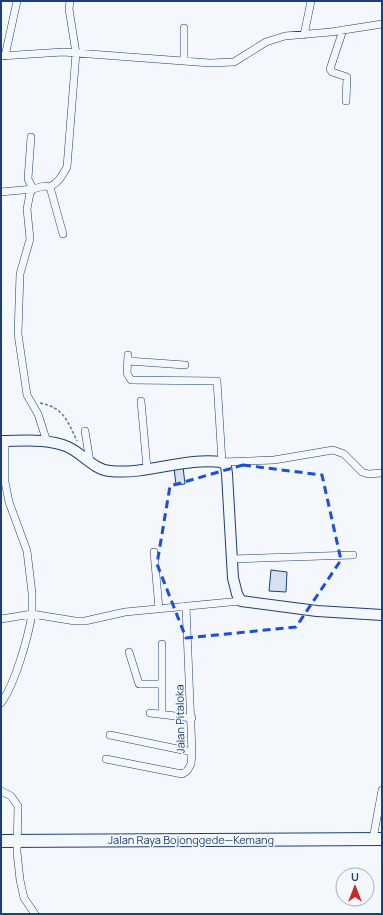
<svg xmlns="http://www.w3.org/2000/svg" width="383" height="915" font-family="Manrope,sans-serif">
	<rect width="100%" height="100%" fill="#f4f7fb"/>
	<path fill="#d5e0f0" stroke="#1d3f73" d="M 183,467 L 185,484 L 176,485 L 174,468 Z
		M 271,570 L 287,572 L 286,592 L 269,591 Z"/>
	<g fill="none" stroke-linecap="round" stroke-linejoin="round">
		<g stroke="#1d3f73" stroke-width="8">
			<path id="street" d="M 184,28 L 184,61
				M 343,30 L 330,69 L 332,72 L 347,77 L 346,101
				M 304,35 L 311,1
				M 1,56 L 63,52 L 210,63 L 234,62 L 266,42 L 285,36 L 331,32 L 382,24
				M 5,56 L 17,1
				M 50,187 L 63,234
				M 1,192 L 33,189 L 28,179 L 31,137
				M 128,355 L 127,373 L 131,380 L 217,381 L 222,462 L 274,460 L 333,450 L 344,454 L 362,472 L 368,474 L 382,473
				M 128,361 L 185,365
				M 141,401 L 147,468
				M 85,431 L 90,462
				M 5,441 L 5,482 L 9,502 L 27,551 L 32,593 L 32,614 L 75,621 L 85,621 L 125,612 L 241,601
				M 47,442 L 38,414 L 27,395 L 18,334 L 20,274 L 30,239 L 27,209 L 30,193 L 33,189 L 44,186 L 50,187 C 59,182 62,176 67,167 L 76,53 L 69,9 L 70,1
				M 154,552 L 159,609
				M 231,559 L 353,555
				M 1,619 L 32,614 C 28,638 15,684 1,703
				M 129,652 L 139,684 L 162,684
				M 150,713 L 192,718
				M 162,714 L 162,644
				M 110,735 L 192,752
				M 106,759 L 182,774 L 187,771 L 191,764 L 192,752 L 186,606
				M 1,791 L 11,796 L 18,806 L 17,852 L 20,880 L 24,898 L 35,914
				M 373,839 L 382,790"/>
		</g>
		<g stroke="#1d3f73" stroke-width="12">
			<path id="secondary" d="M 1,441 C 23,441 47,438 68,447 C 82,453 94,470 110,471 C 147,475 184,457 222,462 L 226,466 L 227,474 L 233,578 L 237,594 L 241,601 L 317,611 L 382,615"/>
		</g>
		<g stroke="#1d3f73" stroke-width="14">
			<path id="highway" d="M 1,841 L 382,839"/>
		</g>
		<path stroke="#5e769c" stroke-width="1.5" stroke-dasharray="3 2" stroke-linecap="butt" d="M 40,403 C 64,408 67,420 77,441"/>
		<use href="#street" stroke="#f4f7fb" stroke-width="7"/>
		<use href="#secondary" stroke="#f4f7fb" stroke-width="10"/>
		<use href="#highway" stroke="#f4f7fb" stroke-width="12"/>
	</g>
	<path fill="none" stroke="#1d4ed8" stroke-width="3" stroke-dasharray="8 5" stroke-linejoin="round" d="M 243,465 L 322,475 L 341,560 L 296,627 L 186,638 L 157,564 L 170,486 Z"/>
	<g text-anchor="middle" stroke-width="3" stroke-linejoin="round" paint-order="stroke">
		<g font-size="11" fill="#1d3f73" stroke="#f4f7fb">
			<text transform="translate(180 719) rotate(-91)" y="4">Jalan Pitaloka</text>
			<text x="191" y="844">Jalan Raya Bojonggede—Kemang</text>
		</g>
	</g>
	<rect width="383" height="915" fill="none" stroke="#1d3f73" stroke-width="4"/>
	<g transform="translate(355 887)"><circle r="19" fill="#f4f7fb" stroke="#9eadc5"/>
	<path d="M0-3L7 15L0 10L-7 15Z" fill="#c62828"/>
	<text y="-6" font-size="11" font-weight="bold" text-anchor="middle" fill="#1d3f73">U</text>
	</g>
</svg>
